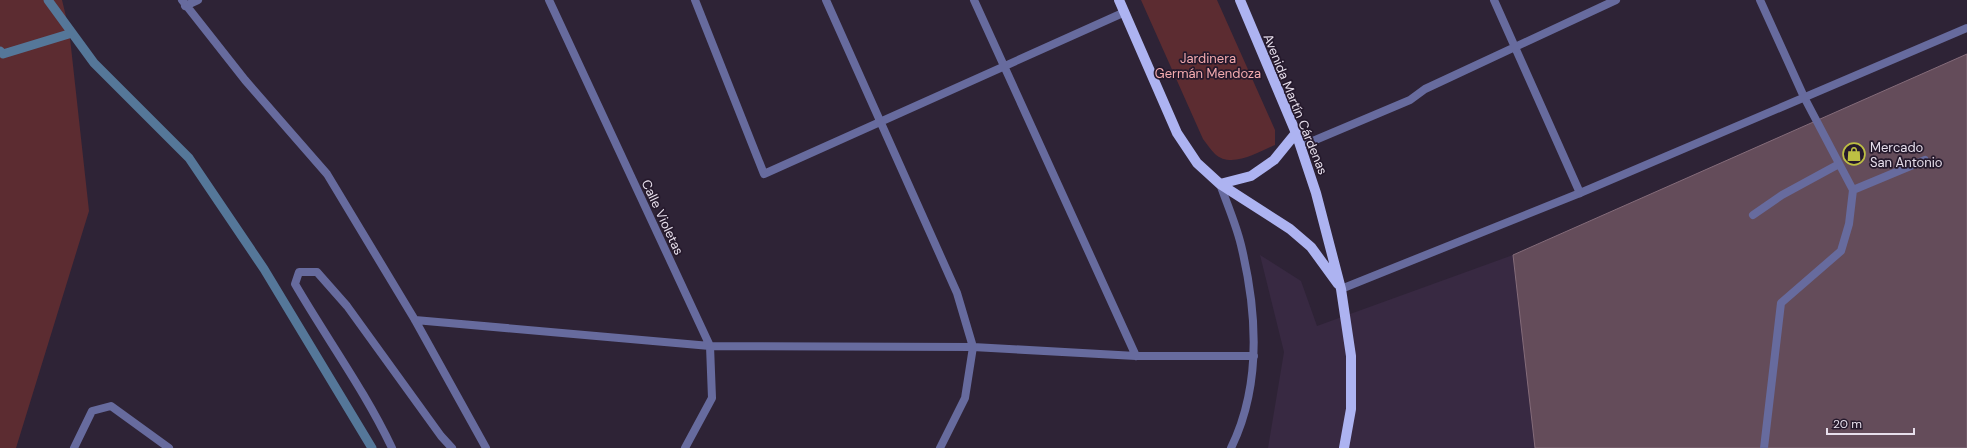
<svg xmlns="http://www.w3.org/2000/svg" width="1967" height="448" font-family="'DM Sans',sans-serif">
	<rect width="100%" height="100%" fill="#2e2336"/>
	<path fill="#382942" d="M 1260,255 L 1301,281 L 1317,326 L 1513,255 L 1535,448 L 1268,448 L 1284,352 Z"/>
	<path fill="#5c2c31" d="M 0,0 L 62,0 L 69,29 L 89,211 L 16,448 L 0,448 Z
		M 1141,0 L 1217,0 L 1275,130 L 1275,145 C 1259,152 1231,169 1215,154 C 1211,150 1207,144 1203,139 Z"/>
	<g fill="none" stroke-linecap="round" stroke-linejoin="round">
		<path stroke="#579" stroke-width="9" d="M 48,0 L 94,63 L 189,158 L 264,269 L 372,448
			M 0,51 L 3,54 L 72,33"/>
	</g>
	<path fill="#644c5a" stroke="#856c7a" d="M 1967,54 L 1967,448 L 1535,448 L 1513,255 Z"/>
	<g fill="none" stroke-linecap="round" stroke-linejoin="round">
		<path stroke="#676b9e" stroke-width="8" d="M 1494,0 L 1580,193
			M 1301,146 L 1410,100 L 1425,89 L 1616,0
			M 1853,190 L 1925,160
			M 1753,215 L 1782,195 L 1839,164
			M 1764,448 L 1781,303 L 1841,251 L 1849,224 L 1853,190 L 1804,97"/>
		<path stroke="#676b9e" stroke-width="8" d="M 182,0 L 245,80 L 327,174 L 415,320 L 486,448
			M 549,0 L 710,346 L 712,398 L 685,448
			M 695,0 L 764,174 L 1125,12
			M 826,0 L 957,293 L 973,347 L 965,398 L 940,448
			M 974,0 L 1136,356
			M 1760,0 L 1804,97
			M 185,6 L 198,0
			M 1220,184 C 1227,204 1236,224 1241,245 C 1257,311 1262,385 1231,448
			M 415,320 L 710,346 L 973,347 L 1136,356 L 1254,356
			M 74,448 L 92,411 L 111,406 L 169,448
			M 392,448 C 365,391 327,339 295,284 L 299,272 L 317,272 L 347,306 L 441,436 L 452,448"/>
		<path stroke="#676b9e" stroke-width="8" d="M 1341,289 L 1580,193 L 1967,28"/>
		<path stroke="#adb3f1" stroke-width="10" d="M 1119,0 L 1177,133 L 1197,163 L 1220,184 L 1290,229 L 1311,247 L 1338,284
			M 1240,0 L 1296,133 L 1316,193 L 1341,289 L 1351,356 L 1351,409 L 1344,448
			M 1220,184 L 1251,176 L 1274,160 L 1296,133"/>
	</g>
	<defs>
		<g id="shop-ring" transform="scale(1.15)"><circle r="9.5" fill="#25192c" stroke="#bdbf43" stroke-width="1.5"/><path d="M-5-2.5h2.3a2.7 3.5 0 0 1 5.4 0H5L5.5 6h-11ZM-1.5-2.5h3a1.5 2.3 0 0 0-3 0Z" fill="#bdbf43"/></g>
	</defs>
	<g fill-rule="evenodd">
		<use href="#shop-ring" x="1854" y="154"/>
	</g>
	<g text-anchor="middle" stroke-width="3.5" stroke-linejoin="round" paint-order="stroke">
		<g font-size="13" fill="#f4abaf" stroke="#25192c">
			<text x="1208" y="63">Jardinera<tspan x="1208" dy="15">Germán Mendoza</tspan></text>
		</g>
		<g font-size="13" fill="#e7dfec" stroke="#25192c">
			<text transform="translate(1296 104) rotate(68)" y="5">Avenida Martín Cárdenas</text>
			<text transform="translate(663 217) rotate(65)" y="5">Calle Violetas</text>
		</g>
		<g font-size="13" fill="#e7dfec" stroke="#25192c" text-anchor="start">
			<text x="1870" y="152">Mercado<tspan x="1870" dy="15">San Antonio</tspan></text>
		</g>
	</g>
	<path d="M1827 428v6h87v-6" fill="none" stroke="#e7dfec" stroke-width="2"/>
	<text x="1833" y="428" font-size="12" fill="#e7dfec" stroke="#25192c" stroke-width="3" paint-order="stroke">20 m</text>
</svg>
